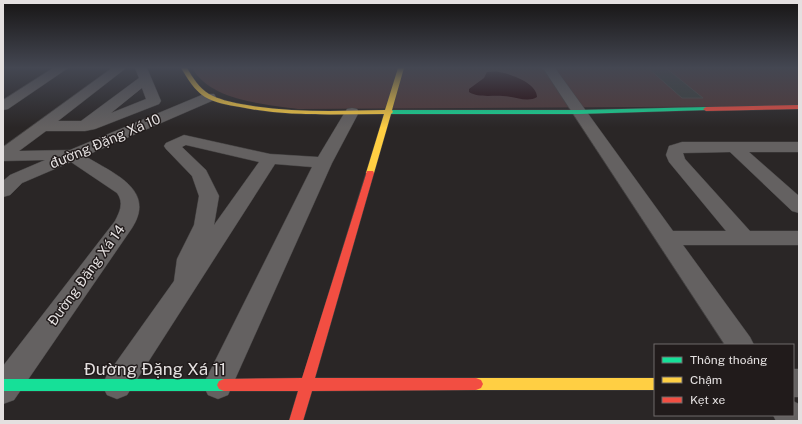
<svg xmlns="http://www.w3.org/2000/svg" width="802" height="424" font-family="'Public Sans',sans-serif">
	<rect width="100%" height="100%" fill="#2a2626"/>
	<path fill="#513838" d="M 192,68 L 799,68 L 799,106 L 298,109 C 264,104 211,101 192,68 Z"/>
	<path fill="#250508" d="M 487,72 C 491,72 495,71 499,72 C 511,74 537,83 537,97 C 527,103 514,96 503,96 C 492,95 479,98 469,92 L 469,89 L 484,78 Z"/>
	<path fill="#3b413e" stroke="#4d4c4b" d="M 648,68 L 666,68 L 703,98 L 682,98 Z"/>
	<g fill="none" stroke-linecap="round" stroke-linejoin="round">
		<g stroke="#444242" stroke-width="1">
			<path id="street" d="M 53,68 L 68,68 L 8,109 L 3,110 L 3,100 Z
				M 112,68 L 126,68 L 58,121 L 81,121 L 139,78 L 135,68 L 147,68 L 161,101 L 159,104 L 95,129 L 85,131 L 46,131 L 19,151 L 70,150 L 204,94 L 214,94 L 216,97 L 214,100 L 85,156 C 112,173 157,189 132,228 L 14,400 L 3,404 L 3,366 L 115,221 C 120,211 124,203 117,193 L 71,162 L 22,183 L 10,195 L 3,197 L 3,181 L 10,175 L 45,160 L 3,161 L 3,147 ZM 142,88 L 146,99 L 111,113 Z
				M 543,68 L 555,68 L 673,231 L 726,231 L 669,162 L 666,155 L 669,146 L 682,142 L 799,142 L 799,152 L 749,152 L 799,196 L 799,213 L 792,211 L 730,152 L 683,153 L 685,159 L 750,231 L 799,231 L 799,245 L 683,245 L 750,337 L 754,345 L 725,345 Z
				M 352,108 L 357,109 L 359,112 L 332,163 L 228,395 L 218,399 L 208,395 L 203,385 L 312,167 L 275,164 L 127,395 L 117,399 L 107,395 L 102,385 L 107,375 L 174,281 L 177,259 L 194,225 L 199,196 L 192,176 L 166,149 L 164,146 L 166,143 L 184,135 L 270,154 L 318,157 L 345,112 L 347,109 ZM 186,145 L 259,162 L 214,225 L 219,196 L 206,170 L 182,147 Z
				M 793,369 L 799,369 L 799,397 L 793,397 Z
				M 793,401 L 799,404 L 799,421 L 776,421 L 773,415 L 793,415 Z"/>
		</g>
		<g stroke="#444242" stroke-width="1">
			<path id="fast" d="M 706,107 L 708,108 L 708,110 L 579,114 L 390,114 L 387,112 L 390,110 L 579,110 Z
				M 3,379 L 224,379 L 229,381 L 231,385 L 229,389 L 224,391 L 3,391 Z"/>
		</g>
		<g stroke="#444242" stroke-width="1">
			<path id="slow" d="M 181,68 L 187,68 C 193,78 199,88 209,94 C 218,99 230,102 241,104 C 288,113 337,111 385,110 L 398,68 L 404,68 L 392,110 L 393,112 L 391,114 L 374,173 L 370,175 L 366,173 L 384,114 C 336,114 287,117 240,107 C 228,105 215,103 205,97 C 194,90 188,79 181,68 Z
				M 476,378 L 655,378 L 655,390 L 476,390 L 471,388 L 469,384 L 471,380 Z"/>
		</g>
		<g stroke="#444242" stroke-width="1">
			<path id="jam" d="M 799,105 L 799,109 L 706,111 L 703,109 L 706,107 Z
				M 367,171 L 373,171 L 374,173 L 315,378 L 476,378 L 481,380 L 483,384 L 481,388 L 476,390 L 312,391 L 303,421 L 289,421 L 298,391 L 224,391 L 219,389 L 217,385 L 219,381 L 224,379 L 302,378 Z"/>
		</g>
		<use href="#street" fill="#646161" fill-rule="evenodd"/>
		<use href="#fast" fill="#16e098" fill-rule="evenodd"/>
		<use href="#slow" fill="#ffcf43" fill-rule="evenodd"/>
		<use href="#jam" fill="#f24e42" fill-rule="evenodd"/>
	</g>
	<linearGradient id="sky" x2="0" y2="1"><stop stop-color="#171515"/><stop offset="0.53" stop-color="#444752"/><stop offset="1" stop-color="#444752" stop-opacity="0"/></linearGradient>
	<rect width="802" height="128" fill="url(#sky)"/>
	<g text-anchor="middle" stroke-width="3" stroke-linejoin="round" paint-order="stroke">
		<g font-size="14" fill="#e4e0e0" stroke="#211b1b">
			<text transform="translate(105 141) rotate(-23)" y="5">đường Đặng Xá 10</text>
			<text transform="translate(86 275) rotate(-54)" y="5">Đường Đặng Xá 14</text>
		</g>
		<g font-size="17" fill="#e4e0e0" stroke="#211b1b">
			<text x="155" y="375">Đường Đặng Xá 11</text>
		</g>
	</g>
	<rect width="802" height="424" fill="none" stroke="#e4e0e0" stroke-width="8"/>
	<rect x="654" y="344" width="140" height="72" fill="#211b1b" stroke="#6f6a6a"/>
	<rect x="662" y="357" width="20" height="6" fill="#16e098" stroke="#6f6a6a"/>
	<text x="690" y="364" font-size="12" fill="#e4e0e0">Thông thoáng</text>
	<rect x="662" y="377" width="20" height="6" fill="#ffcf43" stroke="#6f6a6a"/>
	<text x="690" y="384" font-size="12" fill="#e4e0e0">Chậm</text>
	<rect x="662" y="397" width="20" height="6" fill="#f24e42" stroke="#6f6a6a"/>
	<text x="690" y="404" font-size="12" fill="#e4e0e0">Kẹt xe</text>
</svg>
